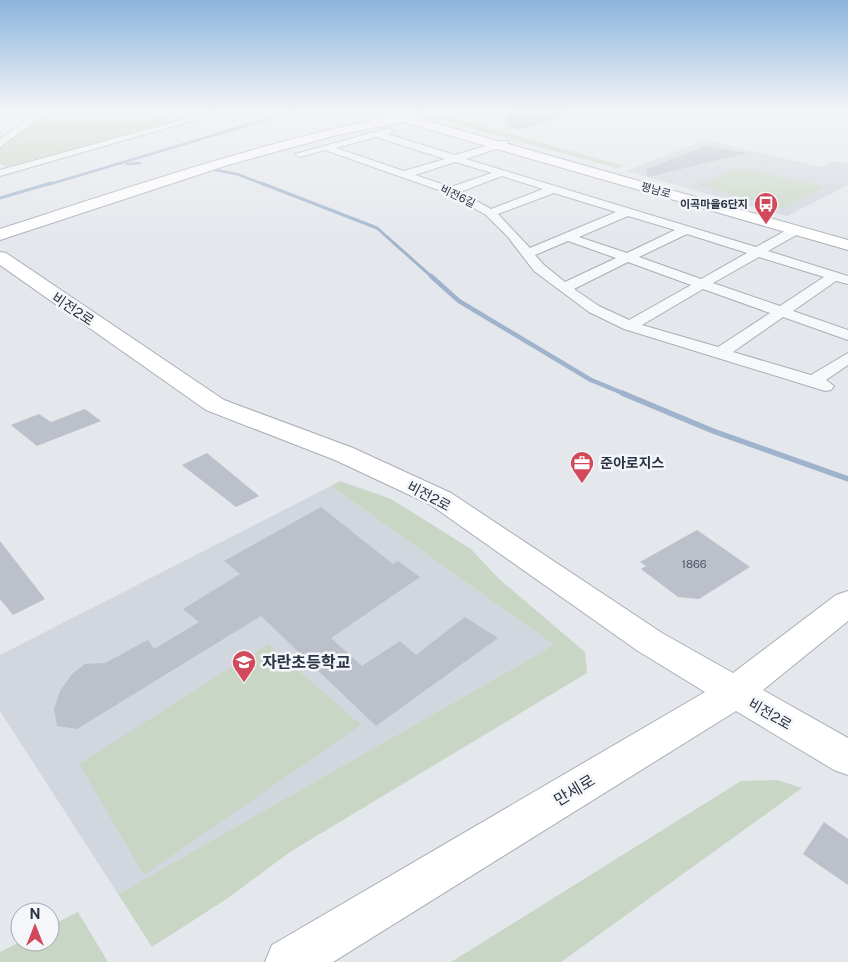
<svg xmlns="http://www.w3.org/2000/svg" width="848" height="962" font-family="'Public Sans','Noto Sans KR',sans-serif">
	<rect width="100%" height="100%" fill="#e4e7ec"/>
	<path fill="#d2d6de" d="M 705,140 L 821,167 L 834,161 L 848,164 L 848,185 L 787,216 L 626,171 Z
		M 331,486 L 554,645 L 118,894 L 0,711 L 0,655 Z"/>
	<path fill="#c9d6c5" d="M 100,111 L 144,113 L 186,120 L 13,169 L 0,164 L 0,144 L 41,113 Z
		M 442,115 L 625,166 L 617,168 L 438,119 Z
		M 734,169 L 748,169 L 825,187 L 783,209 L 697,185 Z
		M 340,481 L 391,499 L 471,549 L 498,578 L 585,652 L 587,673 L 290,852 L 228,898 L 152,947 L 118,894 L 554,645 L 331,486 Z
		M 268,644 L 361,725 L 144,875 L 79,764 Z
		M 777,780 L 802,788 L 561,962 L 451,962 L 741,781 Z
		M 78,912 L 108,962 L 0,962 L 0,952 L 20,942 L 50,942 L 50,926 Z"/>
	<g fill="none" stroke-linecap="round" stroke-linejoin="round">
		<path stroke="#9fb4cc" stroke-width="2.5" d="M 127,164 L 140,163
			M 215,170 L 237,174 L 265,185
			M 47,185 L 295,111"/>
		<path stroke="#9fb4cc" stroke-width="3" d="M 261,183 L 377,228 L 432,277
			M 0,198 L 51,183"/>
		<path stroke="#9fb4cc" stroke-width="4.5" d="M 431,276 L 459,301 L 591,380 L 625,394"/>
		<path stroke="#9fb4cc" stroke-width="5.5" d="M 622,393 L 713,431 L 848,479"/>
	</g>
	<path fill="#bbc0ca" d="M 508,111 L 569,111 L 570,114 L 519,130 L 506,126 Z
		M 706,146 L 748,153 L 648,177 L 646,169 Z
		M 85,409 L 101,421 L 37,446 L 11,425 L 39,414 L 51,422 Z
		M 207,453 L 259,496 L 236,507 L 182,465 Z
		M 321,507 L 393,564 L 398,561 L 420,577 L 331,638 L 362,666 L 400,641 L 416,655 L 465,617 L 498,638 L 376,726 L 261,616 L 77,729 L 57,726 L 54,709 L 60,691 L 72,674 L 85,664 L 105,663 L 148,640 L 154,649 L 199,622 L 183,609 L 240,574 L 224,561 Z
		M 697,530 L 750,567 L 699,599 L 678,597 L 641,569 L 646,566 L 640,562 Z
		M 0,541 L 45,599 L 13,615 L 0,599 Z
		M 824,822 L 848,839 L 848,885 L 803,854 Z"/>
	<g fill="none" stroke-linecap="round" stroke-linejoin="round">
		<g stroke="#a9aeb7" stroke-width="2">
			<path id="street" d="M 0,111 L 48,111 L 0,147 L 0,139 L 32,116 L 0,116 Z
				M 214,111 L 226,111 L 0,176 L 0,170 Z
				M 389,128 L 394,131 L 387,134 L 455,155 L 502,141 L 508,141 L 508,145 L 466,159 L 756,247 L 792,227 L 800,227 L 802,230 L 800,233 L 768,251 L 848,276 L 848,284 L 836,281 L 793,311 L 848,330 L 848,340 L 783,317 L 733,352 L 811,375 L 848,353 L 848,365 L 826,380 L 834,386 L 831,390 L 825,391 L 624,329 L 589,312 L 534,271 L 508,237 L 486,215 L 447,193 L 325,150 L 300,157 L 295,154 ZM 376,137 L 445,159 L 404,171 L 336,148 ZM 455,162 L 492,173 L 451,187 L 415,175 ZM 502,176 L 543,189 L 491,209 L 460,192 ZM 554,193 L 616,212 L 530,248 L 498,214 ZM 628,216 L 675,230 L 627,253 L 579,237 ZM 687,234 L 747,253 L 701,279 L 639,257 ZM 568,241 L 616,258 L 565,282 L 544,265 L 535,255 ZM 759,257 L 824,277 L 780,306 L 713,283 ZM 628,262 L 691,285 L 629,320 L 599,306 L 574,289 ZM 703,289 L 770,313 L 718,347 L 642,325 Z"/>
		</g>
		<g stroke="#a9aeb7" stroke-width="2">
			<path id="secondary" d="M 372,111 L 390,111 L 403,114 L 430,111 L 458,111 L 452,115 L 420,119 L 848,240 L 848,250 L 403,122 L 337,135 L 228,165 L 0,240 L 0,229 C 128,188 255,144 387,117 Z
				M 0,252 L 6,253 L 224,400 L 353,448 L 451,493 L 662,633 L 733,673 L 836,595 L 848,591 L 848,621 L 763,690 L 848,738 L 848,775 L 834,770 L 736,711 L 333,962 L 265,962 L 272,945 L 705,692 L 638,651 L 431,505 L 335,460 L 206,410 L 0,265 Z"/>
		</g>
		<use href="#street" fill="#f7f8fa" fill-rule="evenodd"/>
		<use href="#secondary" fill="#fff" fill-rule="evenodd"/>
	</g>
	<linearGradient id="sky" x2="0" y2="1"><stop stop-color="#8bb4dd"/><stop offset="0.45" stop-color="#f3f4f6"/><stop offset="1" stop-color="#f3f4f6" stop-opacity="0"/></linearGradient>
	<rect width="848" height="245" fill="url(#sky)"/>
	<defs>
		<g id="bus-pin" transform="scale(1.25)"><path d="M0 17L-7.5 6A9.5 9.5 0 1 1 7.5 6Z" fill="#d1495b" stroke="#f4f6f9"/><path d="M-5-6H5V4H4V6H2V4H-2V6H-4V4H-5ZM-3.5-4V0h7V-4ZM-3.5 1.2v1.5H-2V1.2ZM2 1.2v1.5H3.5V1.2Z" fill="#fff"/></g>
		<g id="office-pin" transform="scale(1.25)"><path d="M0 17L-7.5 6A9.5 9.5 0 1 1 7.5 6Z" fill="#d1495b" stroke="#f4f6f9"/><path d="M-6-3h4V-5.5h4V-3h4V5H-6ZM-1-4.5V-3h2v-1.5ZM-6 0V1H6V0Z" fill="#fff"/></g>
		<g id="school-pin" transform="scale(1.25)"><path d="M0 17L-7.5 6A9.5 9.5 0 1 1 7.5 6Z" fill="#d1495b" stroke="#f4f6f9"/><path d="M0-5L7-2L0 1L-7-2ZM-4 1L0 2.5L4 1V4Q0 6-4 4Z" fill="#fff"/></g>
	</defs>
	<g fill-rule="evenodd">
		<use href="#bus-pin" x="766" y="204"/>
		<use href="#office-pin" x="582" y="463"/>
		<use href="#school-pin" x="244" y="662"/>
	</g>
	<g text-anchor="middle" stroke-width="5" stroke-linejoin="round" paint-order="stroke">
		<g font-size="11" fill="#2b3445" stroke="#f4f6f9">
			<text transform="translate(656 190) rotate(16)" y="4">평남로</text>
			<text transform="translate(458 196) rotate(26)" y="4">비전6길</text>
		</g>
		<g font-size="11" font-weight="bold" fill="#2b3445" stroke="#f4f6f9" text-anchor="end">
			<text x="748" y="208">이곡마을6단지</text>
		</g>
		<g font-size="11" fill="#4f5766">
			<text x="694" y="568">1866</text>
		</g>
		<g font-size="14" fill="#2b3445" stroke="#f4f6f9">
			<text transform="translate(73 309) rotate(34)" y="5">비전2로</text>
			<text transform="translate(429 496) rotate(28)" y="5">비전2로</text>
			<text transform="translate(770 714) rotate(30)" y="5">비전2로</text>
		</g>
		<g font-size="14" font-weight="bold" fill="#2b3445" stroke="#f4f6f9" text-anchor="start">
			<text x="600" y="468">준아로지스</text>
		</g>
		<g font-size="16" font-weight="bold" fill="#2b3445" stroke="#f4f6f9" text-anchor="start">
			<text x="262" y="668">자란초등학교</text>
		</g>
		<g font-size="16" fill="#2b3445" stroke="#f4f6f9">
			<text transform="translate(574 790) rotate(-31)" y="6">만세로</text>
		</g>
	</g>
	<g transform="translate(35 927)"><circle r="24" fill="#f4f6f9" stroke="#a4a8b1"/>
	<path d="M0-4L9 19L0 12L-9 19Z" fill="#d1495b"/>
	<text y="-8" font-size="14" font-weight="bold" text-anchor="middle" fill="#2b3445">N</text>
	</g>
</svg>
